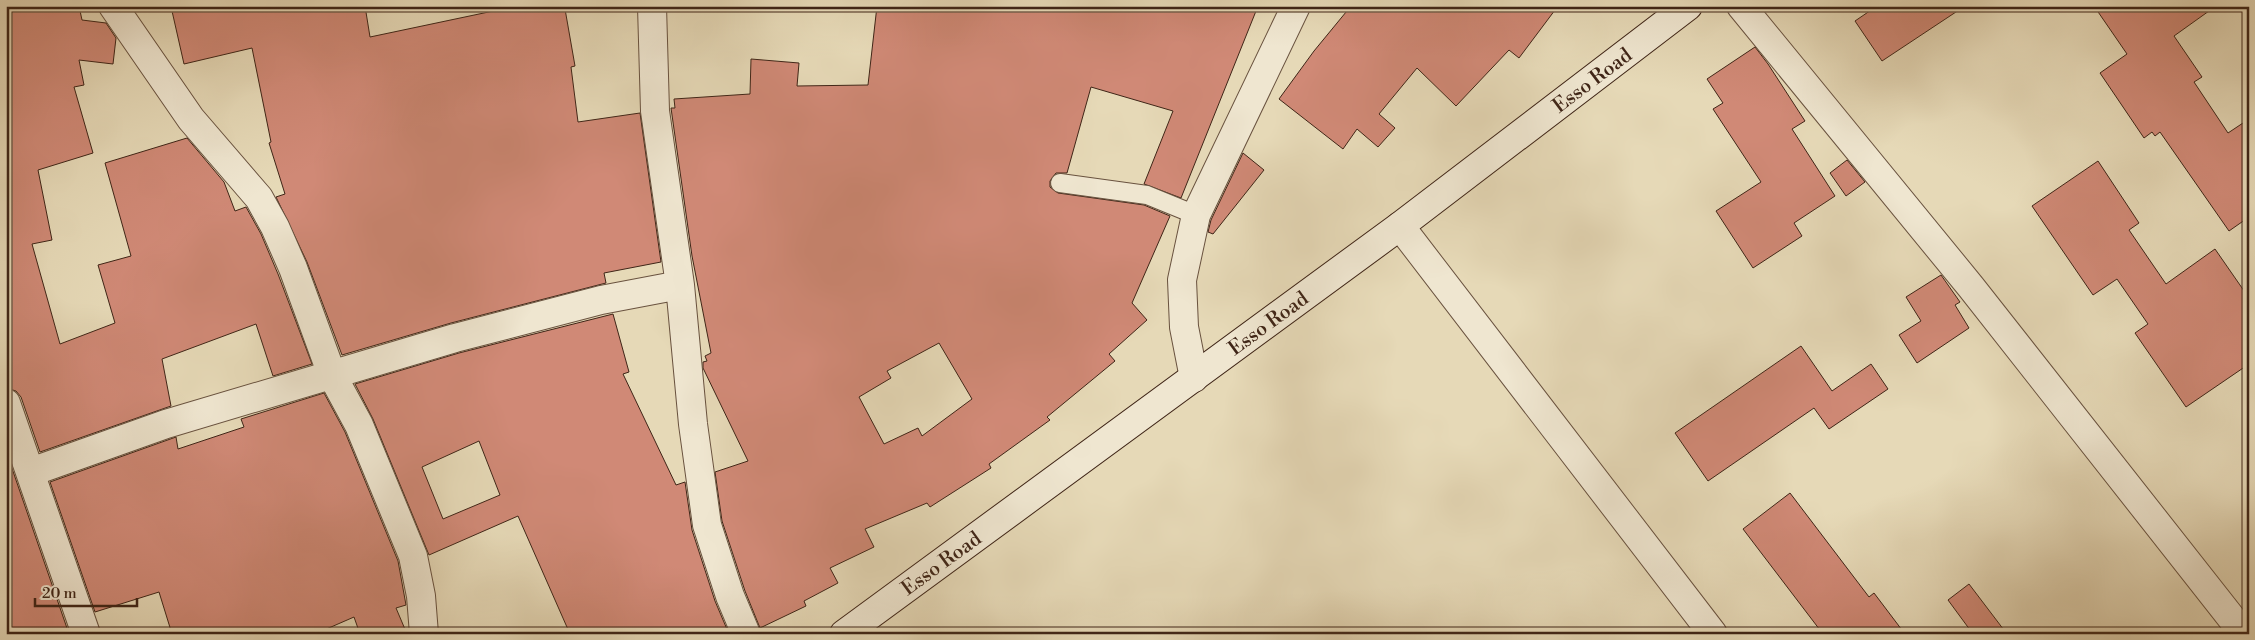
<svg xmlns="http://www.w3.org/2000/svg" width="2255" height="640" font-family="'Libre Bodoni',serif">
	<rect width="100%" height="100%" fill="#e6d9b7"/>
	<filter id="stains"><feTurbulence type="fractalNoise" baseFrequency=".004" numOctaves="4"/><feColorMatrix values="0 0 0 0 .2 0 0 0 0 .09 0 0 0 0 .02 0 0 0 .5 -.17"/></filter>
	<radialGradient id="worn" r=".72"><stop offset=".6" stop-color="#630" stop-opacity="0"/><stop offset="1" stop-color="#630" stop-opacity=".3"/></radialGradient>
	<path fill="#d08976" stroke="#3f2517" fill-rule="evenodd" d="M 6,6 L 79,6 L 82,20 L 106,23 L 116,38 L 113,64 L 79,60 L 84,85 L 74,87 L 93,153 L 38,170 L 52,240 L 32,244 L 60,344 L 115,323 L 98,265 L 131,256 L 105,163 L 187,138 L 224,182 L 235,211 L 246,207 L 261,234 L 278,274 L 312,364 L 273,376 L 256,324 L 162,359 L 171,406 L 40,452 L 21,397 L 16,391 L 6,388 Z
		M 196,6 L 365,6 L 370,37 L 498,10 L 565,9 L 575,66 L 571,67 L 578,122 L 640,113 L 661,262 L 604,273 L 606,283 L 451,323 L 342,355 L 307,262 L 276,197 L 285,194 L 269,143 L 271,142 L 252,48 L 184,64 L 172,11 Z
		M 877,6 L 1258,6 L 1181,198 L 1144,184 L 1173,111 L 1091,87 L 1067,173 L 1056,173 L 1050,181 L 1050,187 L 1058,193 L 1144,205 L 1170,216 L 1132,303 L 1147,320 L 1109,354 L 1115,361 L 1047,417 L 1050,420 L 989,464 L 991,468 L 930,507 L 927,503 L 865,529 L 874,547 L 830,568 L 838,583 L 804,601 L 806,606 L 760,628 L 745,591 L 722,521 L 715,472 L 748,461 L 703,368 L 703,362 L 707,361 L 705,356 L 711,353 L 692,256 L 671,108 L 675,108 L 674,99 L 750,94 L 751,59 L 799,63 L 797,86 L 868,85 ZM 939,343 L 972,399 L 922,436 L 918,428 L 884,444 L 859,397 L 891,378 L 887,371 Z
		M 1351,6 L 1558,6 L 1519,58 L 1509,50 L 1456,106 L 1417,68 L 1379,114 L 1395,128 L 1378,147 L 1357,129 L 1343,149 L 1279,99 L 1314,51 Z
		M 1877,6 L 1965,6 L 1882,61 L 1855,21 Z
		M 2094,6 L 2216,6 L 2174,36 L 2202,77 L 2194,82 L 2228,133 L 2249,119 L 2249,217 L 2229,231 L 2160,132 L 2155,136 L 2152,132 L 2144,138 L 2100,73 L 2127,54 Z
		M 1755,47 L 1768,64 L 1805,121 L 1792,129 L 1835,196 L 1794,223 L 1802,236 L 1753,268 L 1716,211 L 1761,182 L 1713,109 L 1723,103 L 1707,79 Z
		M 1243,153 L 1264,170 L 1213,234 L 1208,232 L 1211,220 Z
		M 1847,160 L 1865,182 L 1846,196 L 1830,173 Z
		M 2098,161 L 2139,223 L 2129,230 L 2166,284 L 2215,249 L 2249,298 L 2249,364 L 2186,407 L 2135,333 L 2148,324 L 2117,279 L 2093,295 L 2032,206 Z
		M 1941,275 L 1960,302 L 1955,305 L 1969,328 L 1917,363 L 1899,335 L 1921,321 L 1906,297 Z
		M 613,314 L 629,372 L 623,374 L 676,485 L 685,482 L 692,530 L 715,601 L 729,634 L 570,634 L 518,516 L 429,555 L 373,419 L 355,384 L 459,353 ZM 479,441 L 500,495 L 443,519 L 422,467 Z
		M 1801,346 L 1832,391 L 1871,364 L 1888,389 L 1829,429 L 1814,408 L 1708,481 L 1675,433 Z
		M 324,393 L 345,432 L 398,561 L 406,605 L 396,608 L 407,634 L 360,634 L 354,617 L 315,634 L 172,634 L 159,592 L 95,612 L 50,482 L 176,437 L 178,449 L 244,427 L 241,419 Z
		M 6,451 L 69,634 L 6,634 Z
		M 1790,493 L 1869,597 L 1874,593 L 1905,634 L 1823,634 L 1743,529 Z
		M 1969,584 L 2007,634 L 1973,634 L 1948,600 Z"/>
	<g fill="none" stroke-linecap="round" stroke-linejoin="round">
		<g stroke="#69523f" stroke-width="20">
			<path id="lane" d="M 1060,183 L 1147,195 L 1196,215"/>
		</g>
		<g stroke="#69523f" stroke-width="30">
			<path id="street" d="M 113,6 L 191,119 L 259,198 L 275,227 L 293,268 L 332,375 L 359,425 L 413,556 L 421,596 L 424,634
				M 652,6 L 655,111 L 680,285 L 693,424 L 707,525 L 730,596 L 746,634
				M 1741,6 L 1971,287 L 2244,634
				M 1400,226 L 1713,634
				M 1194,378 L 1184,327 L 1182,280 L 1196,215 L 1296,6
				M 6,403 L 86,634
				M 31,472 L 166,424 L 455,338 L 601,300 L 680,285"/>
		</g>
		<g stroke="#3f2517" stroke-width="30">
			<path id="secondary" d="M 844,634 L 1400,226 L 1688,6"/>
		</g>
		<use href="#lane" stroke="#efe6d0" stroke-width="18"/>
		<use href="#street" stroke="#efe6d0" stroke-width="28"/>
		<use href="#secondary" stroke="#efe6d0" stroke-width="28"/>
	</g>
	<g text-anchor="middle" stroke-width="4.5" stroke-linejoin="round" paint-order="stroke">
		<g font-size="20" fill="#3f2517" stroke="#efe6d0">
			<text transform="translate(1592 80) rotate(-37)" y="7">Esso Road</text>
			<text transform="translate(1268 323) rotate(-36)" y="7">Esso Road</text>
			<text transform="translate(941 563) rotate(-36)" y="7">Esso Road</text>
		</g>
	</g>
	<rect width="2255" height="640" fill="none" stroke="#e6d9b7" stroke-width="25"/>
	<rect x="8" y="8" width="2240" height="625" fill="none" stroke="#3f2517" stroke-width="2.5"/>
	<rect x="12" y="12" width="2230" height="615" fill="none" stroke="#3f2517"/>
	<path d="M35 598v8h102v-8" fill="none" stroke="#3f2517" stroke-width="2.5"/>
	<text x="42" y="598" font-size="15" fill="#3f2517" stroke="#efe6d0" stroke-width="4" paint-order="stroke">20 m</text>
	<rect width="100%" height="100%" filter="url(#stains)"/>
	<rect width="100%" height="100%" fill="url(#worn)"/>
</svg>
